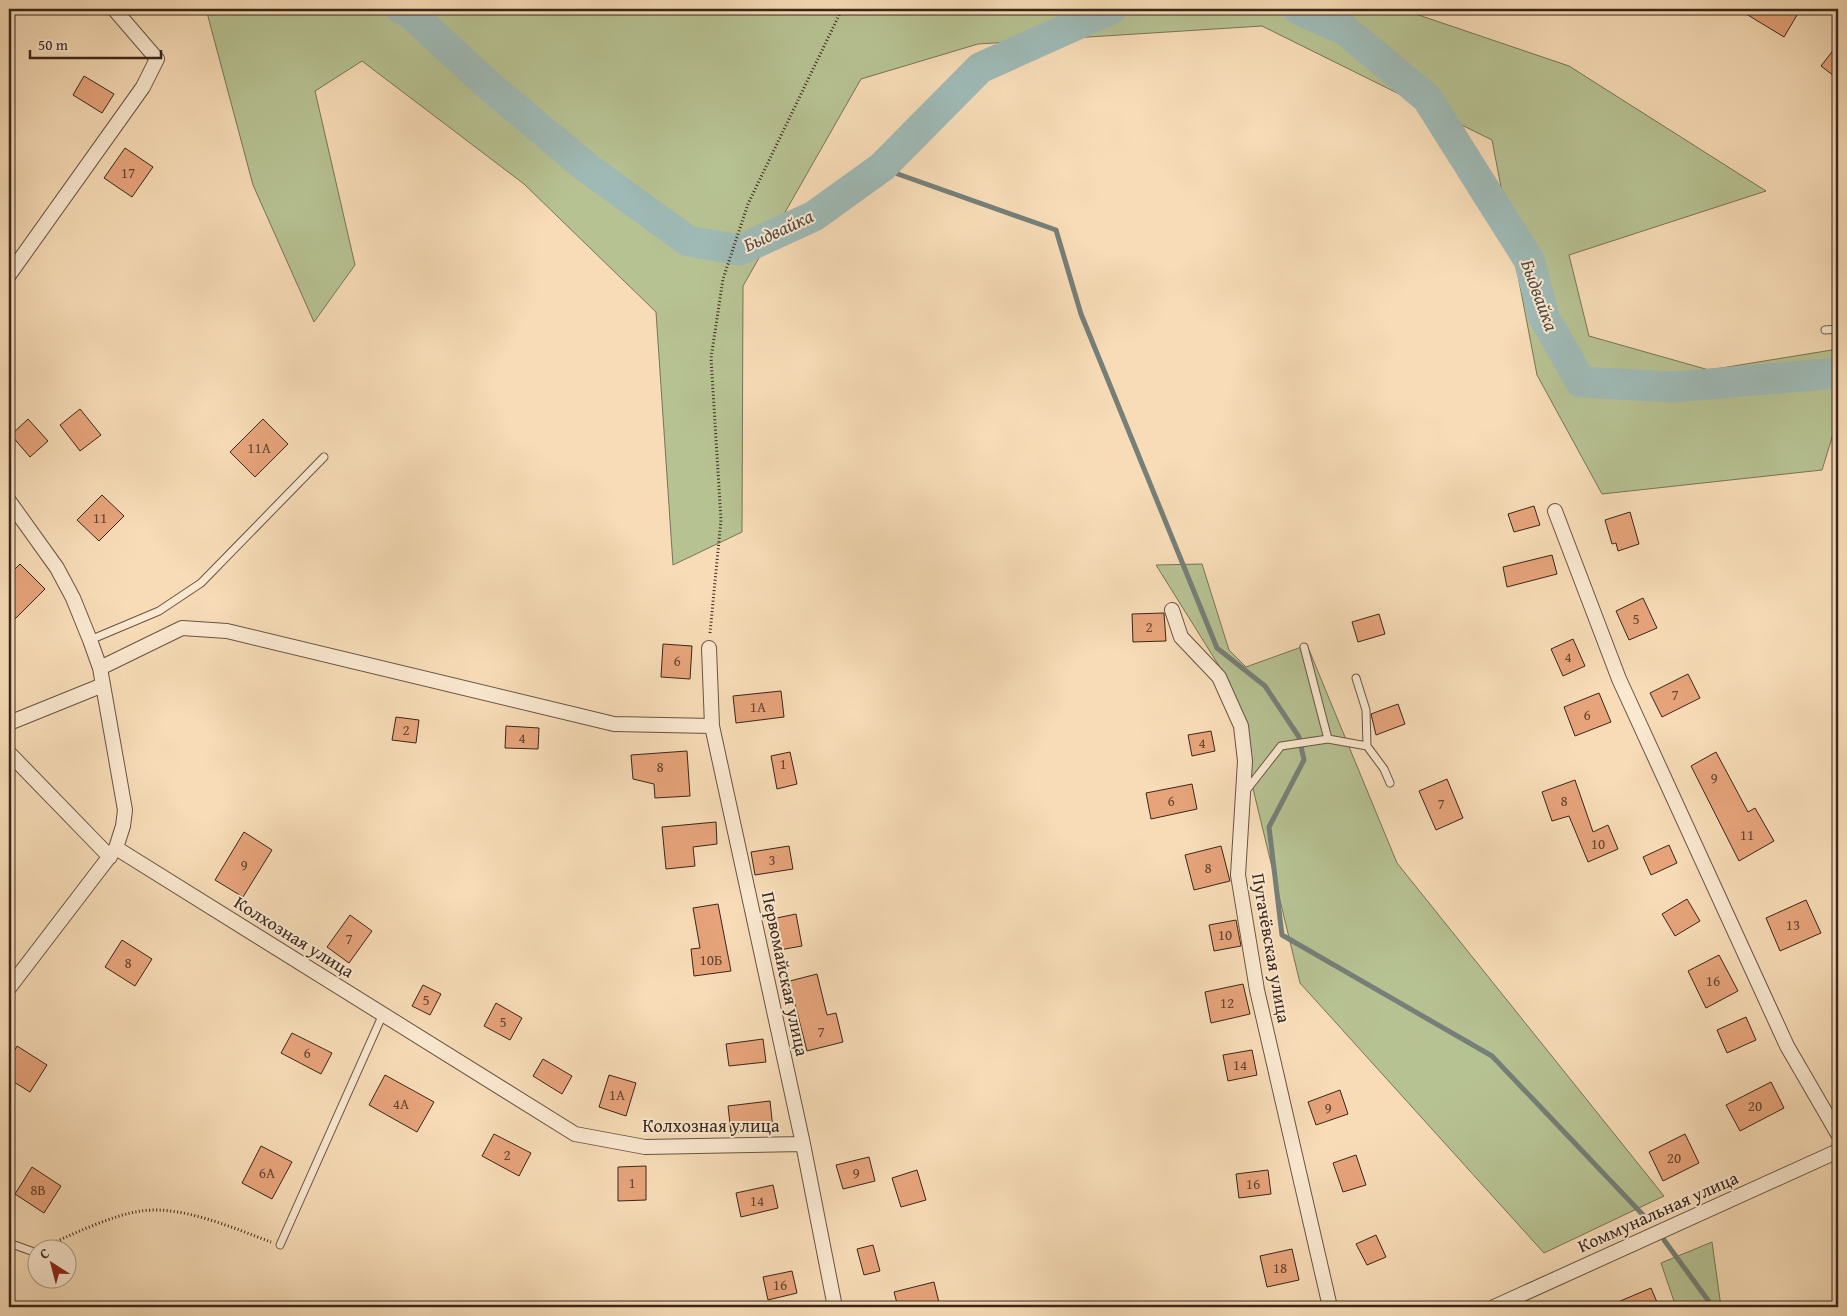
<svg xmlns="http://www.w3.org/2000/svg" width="1847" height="1316" font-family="'Gentium Book Plus',serif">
	<rect width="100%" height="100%" fill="#f7dcb7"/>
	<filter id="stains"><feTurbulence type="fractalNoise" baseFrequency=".004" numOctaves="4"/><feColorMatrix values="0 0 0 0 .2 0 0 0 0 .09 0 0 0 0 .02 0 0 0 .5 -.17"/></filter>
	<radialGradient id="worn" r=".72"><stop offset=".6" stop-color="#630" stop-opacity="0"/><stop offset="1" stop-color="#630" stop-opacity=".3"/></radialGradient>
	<path fill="#b7c293" stroke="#787456" d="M 206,9 L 1401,9 L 1569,66 L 1766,191 L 1569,255 L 1589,336 L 1709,370 L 1838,349 L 1838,418 L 1822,470 L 1602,494 L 1537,375 L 1492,140 L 1262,26 L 978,44 L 861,79 L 743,286 L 742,532 L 673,565 L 656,312 L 524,184 L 362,61 L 315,91 L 355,265 L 314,322 L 253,185 Z
		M 1202,564 L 1229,650 L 1246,667 L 1307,645 L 1397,863 L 1664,1196 L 1544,1253 L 1300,983 L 1226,677 L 1156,565 Z
		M 1712,1242 L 1721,1307 L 1676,1307 L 1661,1263 Z"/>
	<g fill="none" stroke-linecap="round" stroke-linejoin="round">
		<path stroke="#767f78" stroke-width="5" d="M 405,9 L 408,11
			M 881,168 L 1056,230 L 1081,314 L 1217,648 L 1265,686 L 1299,737 L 1304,760 L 1269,827 L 1282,935 L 1492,1056 L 1645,1217
			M 1664,1240 L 1713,1307"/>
		<path stroke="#9fbab6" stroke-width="31" d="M 401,9 L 408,11 L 487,84 L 586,167 L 688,241 L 740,250 L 814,216 L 882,167 L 980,68 L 1111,9
			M 1298,9 L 1345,30 L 1427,98 L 1529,260 L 1544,317 L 1581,382 L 1674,387 L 1838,373"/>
	</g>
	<path fill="#e7a47b" stroke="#39261a" d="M 1738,9 L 1788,9 L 1797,15 L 1784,37 Z
		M 1838,44 L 1838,79 L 1821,66 Z
		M 84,76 L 114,94 L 102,113 L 73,95 Z
		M 125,148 L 153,167 L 132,197 L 104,178 Z
		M 80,409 L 101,435 L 80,451 L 60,425 Z
		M 28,419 L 48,441 L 30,457 L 11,435 Z
		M 263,419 L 288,444 L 255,477 L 230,452 Z
		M 102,495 L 124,516 L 99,541 L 77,520 Z
		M 1534,506 L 1540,525 L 1514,532 L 1508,514 Z
		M 1630,512 L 1639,544 L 1618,551 L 1616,543 L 1612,544 L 1605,520 Z
		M 1552,555 L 1557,574 L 1507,587 L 1503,567 Z
		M 20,564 L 45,589 L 9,625 L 9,575 Z
		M 1643,598 L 1657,628 L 1629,640 L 1616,611 Z
		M 1164,613 L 1166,641 L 1133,642 L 1132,614 Z
		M 1379,614 L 1385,634 L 1358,642 L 1352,622 Z
		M 1573,639 L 1585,666 L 1563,676 L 1551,649 Z
		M 663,644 L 692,646 L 690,679 L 661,677 Z
		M 1688,674 L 1700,698 L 1662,717 L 1650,693 Z
		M 781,691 L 784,717 L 736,723 L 733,696 Z
		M 1599,693 L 1611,722 L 1575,736 L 1564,707 Z
		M 1398,704 L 1405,724 L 1376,735 L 1371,714 Z
		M 396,717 L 419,720 L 416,743 L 392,740 Z
		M 506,726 L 539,728 L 538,749 L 505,748 Z
		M 1211,731 L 1215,751 L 1192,756 L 1188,735 Z
		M 687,751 L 690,796 L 655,798 L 654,784 L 633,779 L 631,755 Z
		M 790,752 L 797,784 L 777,789 L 771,756 Z
		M 1716,752 L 1748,812 L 1755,808 L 1774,841 L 1739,861 L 1691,766 Z
		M 1447,779 L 1463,818 L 1436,830 L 1419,791 Z
		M 1575,780 L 1593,832 L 1608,825 L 1618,849 L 1588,862 L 1569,816 L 1552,821 L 1542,792 Z
		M 1192,784 L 1197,809 L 1151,819 L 1146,793 Z
		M 716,822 L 717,844 L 693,847 L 695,866 L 666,869 L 662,827 Z
		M 244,832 L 272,850 L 243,897 L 215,880 Z
		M 1669,845 L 1677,863 L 1651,875 L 1643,857 Z
		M 789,846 L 793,869 L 755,875 L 751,852 Z
		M 1221,846 L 1230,881 L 1194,890 L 1185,855 Z
		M 1687,899 L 1700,921 L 1675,936 L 1662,914 Z
		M 1806,900 L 1821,933 L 1780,951 L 1766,918 Z
		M 718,904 L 731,971 L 694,976 L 691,949 L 700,948 L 693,908 Z
		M 796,914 L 802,946 L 774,951 L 767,920 Z
		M 350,915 L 372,931 L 349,963 L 327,947 Z
		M 1236,920 L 1241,946 L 1214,951 L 1209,925 Z
		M 122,940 L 152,959 L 135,986 L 105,967 Z
		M 1719,955 L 1738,991 L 1706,1008 L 1688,971 Z
		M 817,974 L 827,1015 L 836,1013 L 843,1042 L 807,1051 L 795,1004 L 792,1005 L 786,982 Z
		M 1243,984 L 1250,1014 L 1211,1023 L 1205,992 Z
		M 423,985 L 441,994 L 430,1015 L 412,1006 Z
		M 496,1003 L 522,1018 L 510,1040 L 484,1026 Z
		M 1746,1017 L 1756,1040 L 1727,1053 L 1717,1030 Z
		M 292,1033 L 332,1053 L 321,1074 L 281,1053 Z
		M 763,1039 L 766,1062 L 729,1066 L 726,1044 Z
		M 17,1046 L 47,1065 L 30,1092 L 9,1079 L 9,1060 Z
		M 1252,1050 L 1257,1075 L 1228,1081 L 1223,1055 Z
		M 543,1059 L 572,1076 L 562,1094 L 533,1076 Z
		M 385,1075 L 434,1102 L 417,1132 L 369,1105 Z
		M 609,1075 L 636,1083 L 626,1116 L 599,1107 Z
		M 1771,1082 L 1784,1108 L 1740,1131 L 1726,1105 Z
		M 1340,1090 L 1348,1114 L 1316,1125 L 1308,1102 Z
		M 770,1101 L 773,1129 L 731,1133 L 728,1106 Z
		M 494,1134 L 531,1153 L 519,1176 L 482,1156 Z
		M 1685,1134 L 1699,1163 L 1663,1181 L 1649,1152 Z
		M 261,1146 L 292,1162 L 272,1199 L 242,1183 Z
		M 1356,1155 L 1366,1185 L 1343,1192 L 1333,1163 Z
		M 869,1157 L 875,1181 L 843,1189 L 836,1165 Z
		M 646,1166 L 646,1200 L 618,1201 L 618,1167 Z
		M 32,1167 L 61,1186 L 44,1213 L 15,1194 Z
		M 917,1170 L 926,1200 L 901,1207 L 892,1178 Z
		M 1268,1170 L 1271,1194 L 1239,1198 L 1236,1174 Z
		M 773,1185 L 778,1208 L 741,1217 L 736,1193 Z
		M 1376,1235 L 1386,1257 L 1367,1265 L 1356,1244 Z
		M 873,1245 L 880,1271 L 864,1275 L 857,1249 Z
		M 1292,1249 L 1299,1280 L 1267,1287 L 1260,1256 Z
		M 792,1271 L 797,1293 L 768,1300 L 763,1277 Z
		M 934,1282 L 940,1307 L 898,1307 L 894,1292 Z
		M 1651,1288 L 1659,1307 L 1606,1307 Z"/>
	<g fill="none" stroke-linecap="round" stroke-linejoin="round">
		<g stroke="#685441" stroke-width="9">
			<path id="lane" d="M 1825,330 L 1838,329
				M 90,640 L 159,611 L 201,583 L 324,457
				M 1356,678 L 1366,710 L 1367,746
				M 1328,739 L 1367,746 L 1384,769 L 1390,783
				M 1245,792 L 1281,746 L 1328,739 L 1304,647
				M 9,1243 L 34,1252
				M 280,1245 L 383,1014"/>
		</g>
		<g stroke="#685441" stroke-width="16">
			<path id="street" d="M 9,275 L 143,87 L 157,59 L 114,9
				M 9,501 L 57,568 L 73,598 L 90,640 L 100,668 L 125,810 L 123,826 L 116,848 L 9,988
				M 1555,511 L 1619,679 L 1787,1046 L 1838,1134
				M 1172,610 L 1181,637 L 1219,677 L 1241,726 L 1245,761 L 1238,875 L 1257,990 L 1330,1307
				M 709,648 L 712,726 L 803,1144 L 835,1307
				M 100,668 L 182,628 L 227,631 L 614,724 L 712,726
				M 9,723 L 103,685
				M 9,753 L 110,857
				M 116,848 L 575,1134 L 645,1147 L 803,1144
				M 1494,1307 L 1838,1151"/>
		</g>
		<path stroke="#39261a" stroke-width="3" stroke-dasharray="1 2.5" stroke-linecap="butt" d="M 710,633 L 721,520 L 711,358 L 723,279 L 748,204 L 842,9
			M 44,1247 C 71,1235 112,1215 141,1211 C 182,1205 233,1228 271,1242"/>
		<use href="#lane" stroke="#fae8d0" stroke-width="7"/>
		<use href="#street" stroke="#fae8d0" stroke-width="14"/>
	</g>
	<g text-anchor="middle" stroke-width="4" stroke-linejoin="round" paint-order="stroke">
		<g font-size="15" fill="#644632">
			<text x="128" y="178">17</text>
			<text x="259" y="453">11А</text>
			<text x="100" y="523">11</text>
			<text x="1636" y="624">5</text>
			<text x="1149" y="632">2</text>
			<text x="1568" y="662">4</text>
			<text x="677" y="666">6</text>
			<text x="1675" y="700">7</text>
			<text x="758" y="712">1А</text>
			<text x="1587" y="720">6</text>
			<text x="406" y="735">2</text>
			<text x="522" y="743">4</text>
			<text x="1202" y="748">4</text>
			<text x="783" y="769">1</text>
			<text x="660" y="772">8</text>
			<text x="1714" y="783">9</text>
			<text x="1171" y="806">6</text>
			<text x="1564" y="806">8</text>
			<text x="1441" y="809">7</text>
			<text x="1747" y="840">11</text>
			<text x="1598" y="849">10</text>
			<text x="772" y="865">3</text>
			<text x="244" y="870">9</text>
			<text x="1208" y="873">8</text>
			<text x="1793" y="930">13</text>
			<text x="1225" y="940">10</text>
			<text x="349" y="944">7</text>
			<text x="711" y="965">10Б</text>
			<text x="128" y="968">8</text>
			<text x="1713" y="986">16</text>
			<text x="426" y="1005">5</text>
			<text x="1227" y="1008">12</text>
			<text x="503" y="1027">5</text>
			<text x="821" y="1037">7</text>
			<text x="307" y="1058">6</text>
			<text x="1240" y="1070">14</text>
			<text x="617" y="1100">1А</text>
			<text x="401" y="1109">4А</text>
			<text x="1755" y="1111">20</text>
			<text x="1328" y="1113">9</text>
			<text x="507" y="1160">2</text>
			<text x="1674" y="1163">20</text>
			<text x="267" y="1178">6А</text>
			<text x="856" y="1178">9</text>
			<text x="632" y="1188">1</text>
			<text x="1253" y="1189">16</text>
			<text x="38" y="1195">8В</text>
			<text x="757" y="1206">14</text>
			<text x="1280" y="1273">18</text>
			<text x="780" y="1290">16</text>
		</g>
		<g font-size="18" fill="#39261a" stroke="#fae8d0">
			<text transform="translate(294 937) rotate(32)" y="6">Колхозная улица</text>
			<text transform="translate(1271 948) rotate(80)" y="6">Пугачёвская улица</text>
			<text transform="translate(785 974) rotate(78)" y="6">Первомайская улица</text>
			<text x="711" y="1132">Колхозная улица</text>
			<text transform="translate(1658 1212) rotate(-24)" y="6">Коммунальная улица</text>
		</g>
		<g font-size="19" font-style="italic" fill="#524b41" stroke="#fae8d0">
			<text transform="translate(778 230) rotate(-25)" y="7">Быдвайка</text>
			<text transform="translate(1540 295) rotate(70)" y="7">Быдвайка</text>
		</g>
	</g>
	<rect width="1847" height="1316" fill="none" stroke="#f7dcb7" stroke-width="30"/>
	<rect x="10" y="10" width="1827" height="1296" fill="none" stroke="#39261a" stroke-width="2.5"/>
	<rect x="15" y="15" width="1817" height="1286" fill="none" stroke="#39261a"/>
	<g transform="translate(52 1264) rotate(324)"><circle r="24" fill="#fae8d0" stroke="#ad9a87"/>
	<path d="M0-4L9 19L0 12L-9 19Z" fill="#8f2418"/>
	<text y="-8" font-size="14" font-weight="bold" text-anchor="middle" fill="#39261a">С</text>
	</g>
	<path d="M30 50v8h131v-8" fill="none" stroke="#39261a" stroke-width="2.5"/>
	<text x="38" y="50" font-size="15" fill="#39261a" stroke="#fae8d0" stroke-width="4" paint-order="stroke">50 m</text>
	<rect width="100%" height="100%" filter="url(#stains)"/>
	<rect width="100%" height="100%" fill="url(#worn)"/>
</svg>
